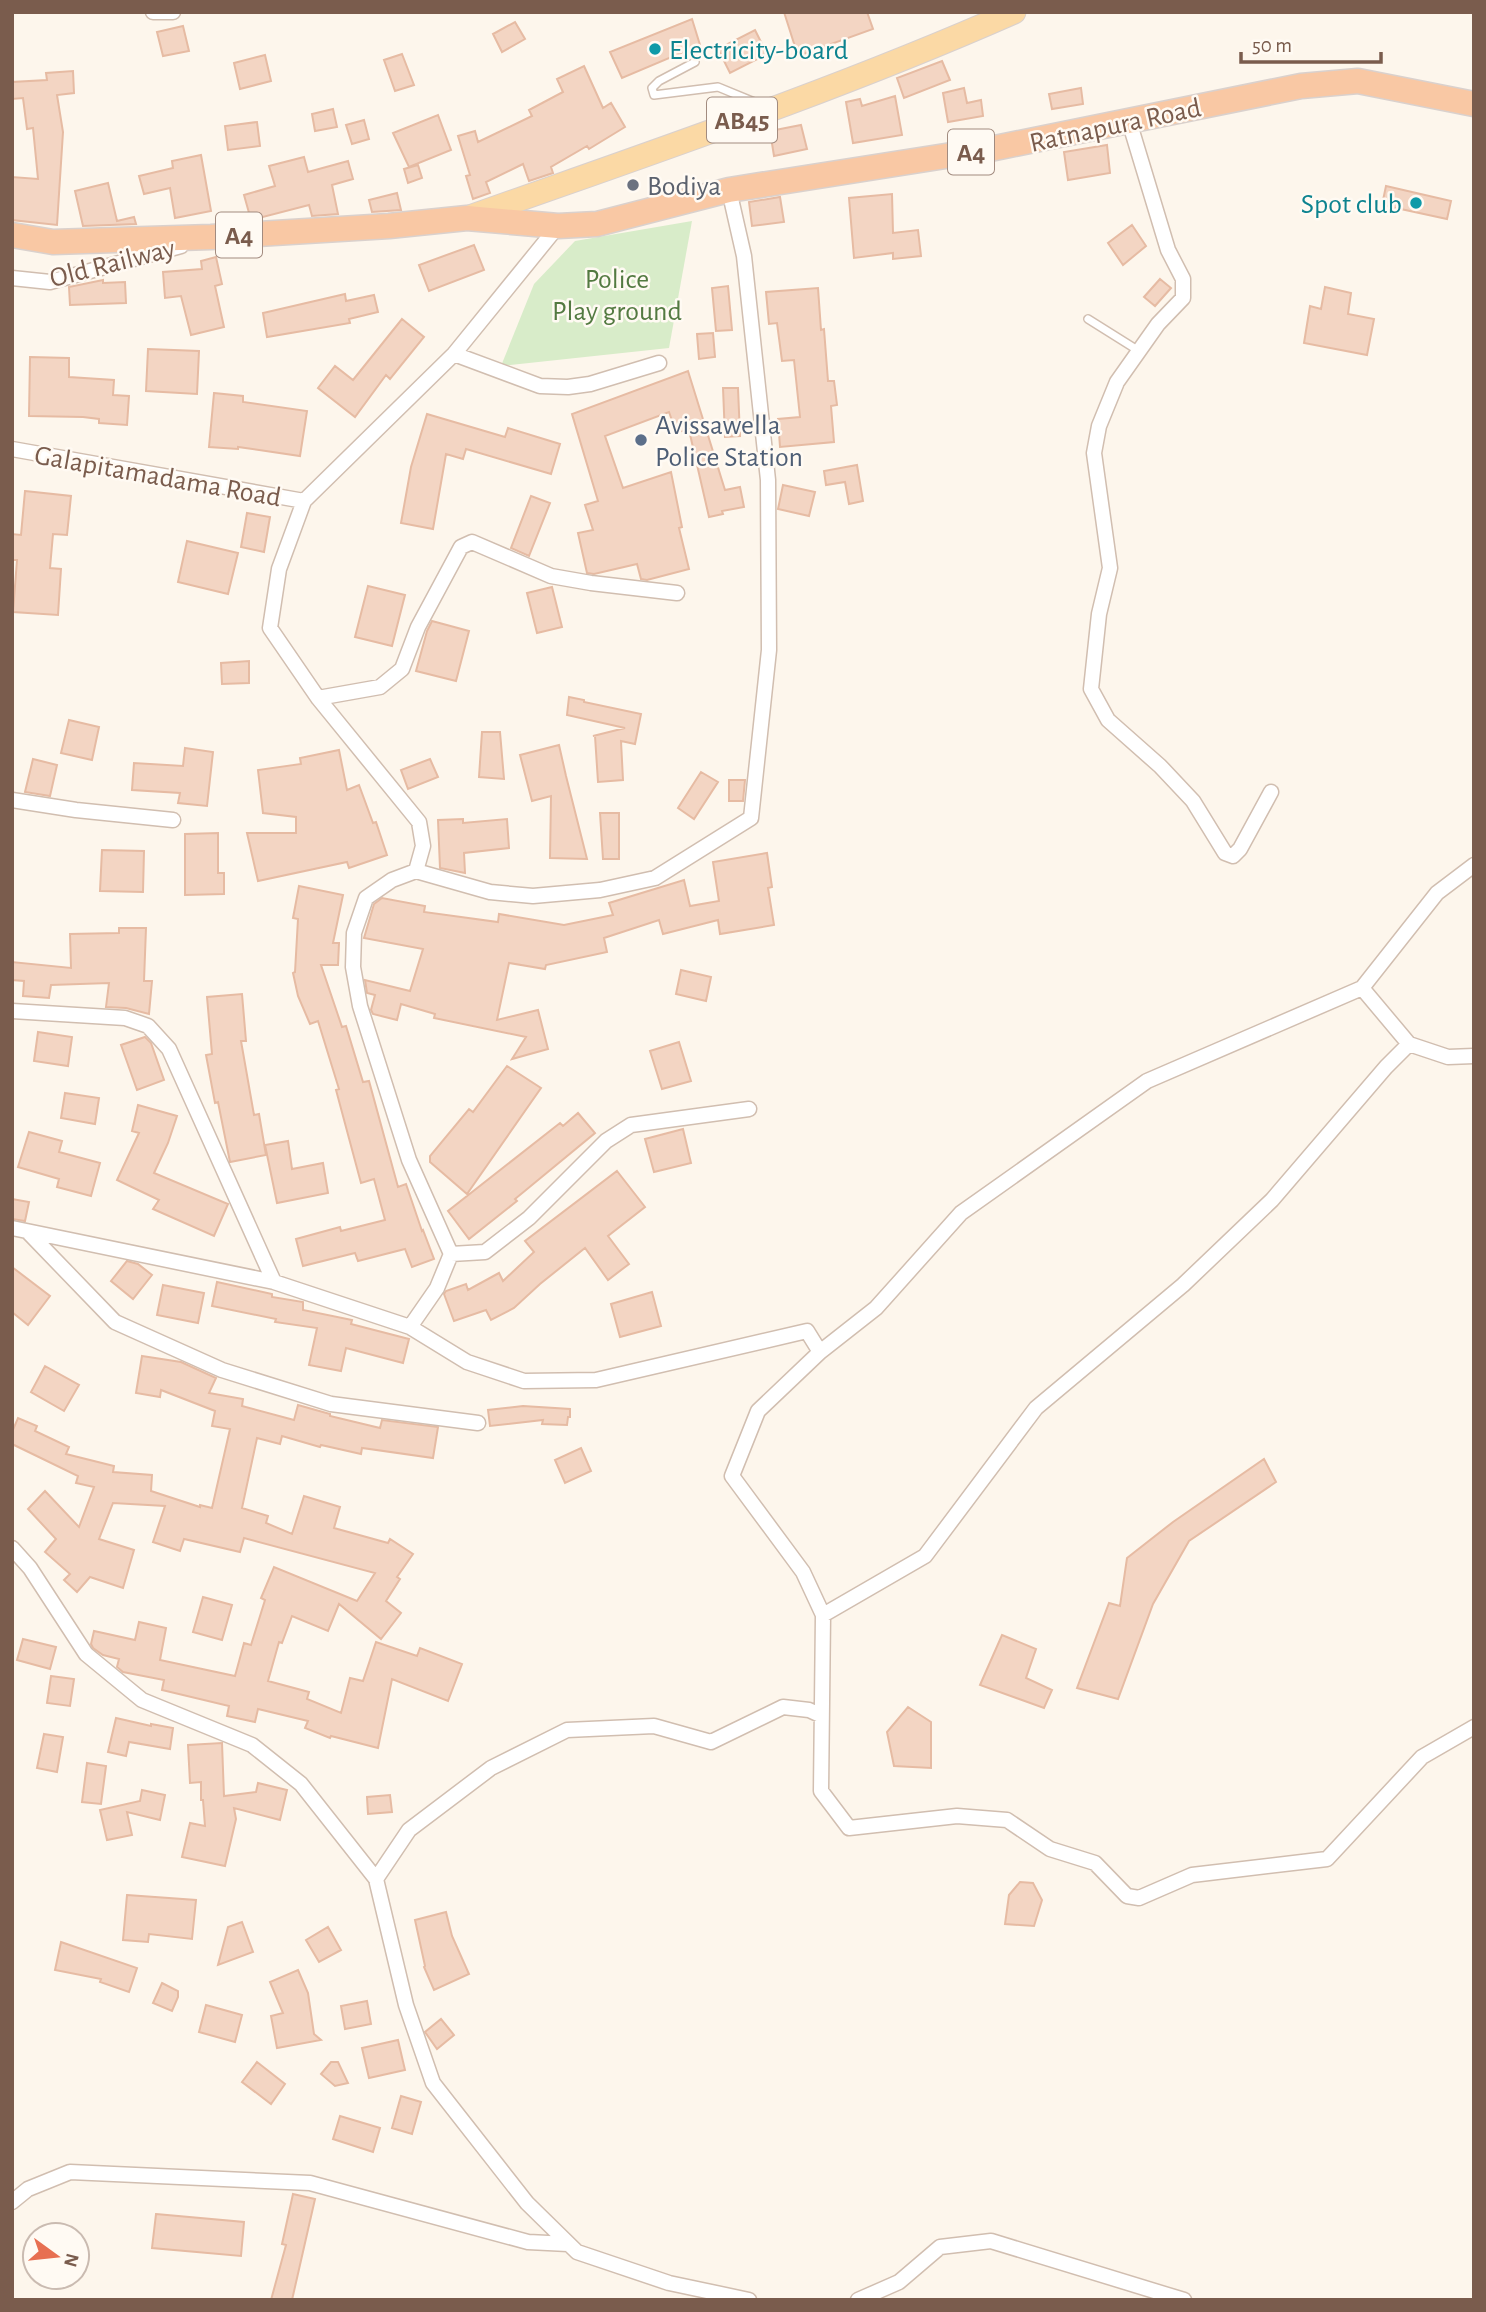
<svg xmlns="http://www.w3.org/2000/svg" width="1486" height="2312" font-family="'Alegreya Sans',sans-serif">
	<rect width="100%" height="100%" fill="#fdf6ec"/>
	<path fill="#d8ecc9" d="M 692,221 L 669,348 L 501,366 L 534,284 L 575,241 Z"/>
	<path fill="#f3d5c3" stroke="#e6bba3" stroke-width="2" d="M 784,12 L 867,12 L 873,29 L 798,56 Z
		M 692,19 L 700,45 L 622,78 L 610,52 Z
		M 515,22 L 525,39 L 502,52 L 493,34 Z
		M 183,26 L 189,51 L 163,56 L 157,32 Z
		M 755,30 L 767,54 L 730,73 L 718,49 Z
		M 402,54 L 414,85 L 395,91 L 384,60 Z
		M 265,55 L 271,81 L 240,89 L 234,63 Z
		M 942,61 L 950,80 L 904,98 L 897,78 Z
		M 584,66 L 603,108 L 611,103 L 625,127 L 589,149 L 587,146 L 551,167 L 553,173 L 529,181 L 523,164 L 486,182 L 490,193 L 473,199 L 466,176 L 470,175 L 458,136 L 475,131 L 478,142 L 532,116 L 529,110 L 563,92 L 557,79 Z
		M 73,71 L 74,93 L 57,95 L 63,132 L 57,225 L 12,220 L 12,177 L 38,179 L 33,128 L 27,129 L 23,98 L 12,99 L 12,82 L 47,80 L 46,73 Z
		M 964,88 L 967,103 L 981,100 L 983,116 L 948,122 L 943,93 Z
		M 1081,88 L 1083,104 L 1052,109 L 1049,94 Z
		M 895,96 L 902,135 L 853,143 L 846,102 L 860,99 L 862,106 Z
		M 333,109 L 337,127 L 315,131 L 312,114 Z
		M 438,115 L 451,150 L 409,167 L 393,133 Z
		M 364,120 L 369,139 L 352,144 L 346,125 Z
		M 257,122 L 260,146 L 228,150 L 225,126 Z
		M 801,125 L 807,149 L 774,156 L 770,131 Z
		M 1107,145 L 1110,173 L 1068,180 L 1064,152 Z
		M 201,155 L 211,211 L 175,218 L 170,188 L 144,194 L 139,176 L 173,168 L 172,161 Z
		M 304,157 L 308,172 L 348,161 L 353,179 L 332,185 L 338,214 L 312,216 L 309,205 L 251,220 L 244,195 L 275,186 L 269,166 Z
		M 418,165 L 422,178 L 408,183 L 404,169 Z
		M 108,183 L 117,221 L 134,217 L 136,224 L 83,226 L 75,191 Z
		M 1386,186 L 1451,201 L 1447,219 L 1382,205 Z
		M 397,193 L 401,210 L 372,212 L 369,200 Z
		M 892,194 L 893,233 L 918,230 L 921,256 L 893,259 L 893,253 L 854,258 L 849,198 Z
		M 780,197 L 784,222 L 752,226 L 749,202 Z
		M 1132,225 L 1146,246 L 1123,265 L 1108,243 Z
		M 474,245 L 484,270 L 429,291 L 419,265 Z
		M 216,257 L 222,284 L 215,286 L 224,327 L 191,335 L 181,296 L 165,298 L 163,272 L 202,269 L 201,261 Z
		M 1160,279 L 1171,288 L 1155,306 L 1144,297 Z
		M 103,280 L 103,283 L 125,282 L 126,303 L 70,305 L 69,287 Z
		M 728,286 L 732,330 L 716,331 L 712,288 Z
		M 1325,287 L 1351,293 L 1348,314 L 1374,319 L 1367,355 L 1304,343 L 1310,306 L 1321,309 Z
		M 818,288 L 821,330 L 824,329 L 828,381 L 834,381 L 837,405 L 831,406 L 834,442 L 780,447 L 778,419 L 800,417 L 794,360 L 782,361 L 777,323 L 769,324 L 766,292 Z
		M 345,294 L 346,301 L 374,295 L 378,312 L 349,319 L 350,323 L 267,337 L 263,313 Z
		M 402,319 L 424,337 L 390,379 L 386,375 L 355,417 L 318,388 L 335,366 L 353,380 Z
		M 713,333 L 715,357 L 699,359 L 697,334 Z
		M 148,349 L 199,351 L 197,394 L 146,391 Z
		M 30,357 L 69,358 L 69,377 L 114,380 L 113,395 L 129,396 L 127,425 L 99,423 L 99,419 L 83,417 L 29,416 Z
		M 688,371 L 725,490 L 740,487 L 744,507 L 722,511 L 723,514 L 709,517 L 689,430 L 676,432 L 669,412 L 605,436 L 623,488 L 671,472 L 682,527 L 679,528 L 689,569 L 647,580 L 641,579 L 637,564 L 594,574 L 587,573 L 578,533 L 593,530 L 585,505 L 598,501 L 572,414 Z
		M 723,388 L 738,388 L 740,436 L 725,437 Z
		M 214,393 L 243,396 L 243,402 L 307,411 L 300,456 L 238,447 L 238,449 L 209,447 Z
		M 427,414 L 505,437 L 508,428 L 560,444 L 551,474 L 466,449 L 463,459 L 446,454 L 433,529 L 401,523 L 411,467 Z
		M 857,465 L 863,501 L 849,504 L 845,482 L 826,485 L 824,471 Z
		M 783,485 L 815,492 L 809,516 L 778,509 Z
		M 25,491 L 71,496 L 67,535 L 53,534 L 50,568 L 61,569 L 58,615 L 13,612 L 17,560 L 12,560 L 12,534 L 21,535 Z
		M 531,496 L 550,503 L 529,556 L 511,548 Z
		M 247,513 L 270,517 L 264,552 L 241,547 Z
		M 187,541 L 238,553 L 228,594 L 178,582 Z
		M 368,586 L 405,595 L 392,646 L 355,637 Z
		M 552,587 L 562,627 L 537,633 L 527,593 Z
		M 432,621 L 469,631 L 456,681 L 416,671 L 427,631 Z
		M 249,661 L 249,683 L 222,684 L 221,663 Z
		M 569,697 L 584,700 L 584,702 L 641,714 L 635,744 L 621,741 L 623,780 L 598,782 L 595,736 L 593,736 L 625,728 L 567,715 Z
		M 69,720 L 99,727 L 92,760 L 61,753 Z
		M 482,732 L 500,732 L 504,779 L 479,777 Z
		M 559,745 L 566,776 L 587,859 L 550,858 L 551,796 L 532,801 L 520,755 Z
		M 185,748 L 213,752 L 207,806 L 178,803 L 180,793 L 132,790 L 134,763 L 183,766 Z
		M 339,750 L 347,790 L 359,785 L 373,823 L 376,822 L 387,855 L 349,868 L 347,862 L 258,881 L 247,833 L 296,833 L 296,817 L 263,813 L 258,770 L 301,764 L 300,758 Z
		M 33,759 L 57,765 L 50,796 L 25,792 Z
		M 430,759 L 438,777 L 408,789 L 401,770 Z
		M 701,772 L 718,782 L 694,819 L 678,808 Z
		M 729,780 L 745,780 L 743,801 L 729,801 Z
		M 600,813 L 619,813 L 619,859 L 603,859 Z
		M 463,819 L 463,823 L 507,819 L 509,848 L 464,853 L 465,873 L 440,868 L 438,820 Z
		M 218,833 L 218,873 L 224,873 L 224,894 L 185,895 L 185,834 Z
		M 102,850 L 144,851 L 143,892 L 100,891 Z
		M 767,853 L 772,887 L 768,888 L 774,925 L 720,934 L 718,920 L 663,934 L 659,920 L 604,938 L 607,952 L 546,965 L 545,969 L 509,963 L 497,1020 L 538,1010 L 548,1049 L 512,1059 L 526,1037 L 434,1018 L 435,1014 L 401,1004 L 397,1020 L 373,1014 L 371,1010 L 375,995 L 367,993 L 365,980 L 410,991 L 423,949 L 364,938 L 374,904 L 382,898 L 425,906 L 424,912 L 498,922 L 499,914 L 564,925 L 613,915 L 609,903 L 684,880 L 690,906 L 719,901 L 713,862 Z
		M 299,886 L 343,895 L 333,943 L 339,943 L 338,965 L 321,965 L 342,1027 L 346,1026 L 363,1082 L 369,1081 L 398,1187 L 406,1184 L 422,1231 L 423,1230 L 434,1259 L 412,1267 L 405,1249 L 358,1261 L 355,1253 L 303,1266 L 296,1239 L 340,1227 L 341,1231 L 385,1220 L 374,1179 L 361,1183 L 336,1090 L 339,1089 L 318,1021 L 310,1024 L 298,996 L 293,973 L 295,972 L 298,919 L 293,918 Z
		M 119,928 L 146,928 L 144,981 L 152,981 L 149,1014 L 126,1008 L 106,1007 L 109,983 L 51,985 L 49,998 L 23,996 L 24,981 L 12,980 L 12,962 L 71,968 L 70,934 L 119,933 Z
		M 681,970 L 711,977 L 706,1001 L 676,994 Z
		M 242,994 L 246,1041 L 241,1041 L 254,1115 L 259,1114 L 266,1155 L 230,1162 L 218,1102 L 215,1103 L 206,1055 L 212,1054 L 207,997 Z
		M 38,1032 L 72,1037 L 68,1066 L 34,1061 Z
		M 145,1037 L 151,1043 L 164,1080 L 137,1090 L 121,1045 Z
		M 679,1042 L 691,1081 L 662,1089 L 650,1051 Z
		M 507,1066 L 541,1088 L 467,1194 L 430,1162 L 430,1156 L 469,1109 L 473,1112 Z
		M 65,1093 L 99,1098 L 95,1124 L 61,1118 Z
		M 138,1105 L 177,1116 L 168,1143 L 154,1173 L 228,1204 L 214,1236 L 153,1209 L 159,1200 L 117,1180 L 139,1133 L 132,1131 Z
		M 578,1113 L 595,1133 L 515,1199 L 517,1201 L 469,1239 L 448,1211 L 560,1123 L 563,1126 Z
		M 683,1129 L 691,1163 L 654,1172 L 645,1139 Z
		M 29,1132 L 62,1141 L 59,1152 L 100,1163 L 91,1196 L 57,1187 L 59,1179 L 18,1167 Z
		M 288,1141 L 292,1169 L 323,1163 L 328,1193 L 277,1203 L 265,1145 Z
		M 617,1171 L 645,1207 L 608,1236 L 629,1264 L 608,1280 L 585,1248 L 540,1284 L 514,1308 L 491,1320 L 486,1310 L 454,1321 L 444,1294 L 446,1291 L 466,1284 L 468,1290 L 499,1273 L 503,1281 L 534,1252 L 525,1241 Z
		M 12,1199 L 29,1202 L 25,1221 L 12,1219 Z
		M 127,1261 L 138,1264 L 152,1275 L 133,1299 L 111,1281 Z
		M 12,1267 L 50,1296 L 28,1325 L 12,1312 Z
		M 217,1282 L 272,1294 L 272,1297 L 303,1302 L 303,1310 L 352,1320 L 351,1324 L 409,1339 L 403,1363 L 346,1348 L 341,1371 L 309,1365 L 317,1328 L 275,1322 L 276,1319 L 212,1306 Z
		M 163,1285 L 204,1293 L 198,1323 L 157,1315 Z
		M 652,1292 L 661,1326 L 620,1337 L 611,1304 Z
		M 142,1356 L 181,1362 L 216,1378 L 209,1393 L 243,1399 L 242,1406 L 294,1420 L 298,1405 L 330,1414 L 330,1416 L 380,1428 L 382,1420 L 438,1427 L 433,1458 L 362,1448 L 361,1454 L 321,1445 L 320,1447 L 282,1436 L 280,1444 L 257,1438 L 242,1508 L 268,1516 L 266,1523 L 292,1534 L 304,1496 L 340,1507 L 334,1528 L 388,1543 L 390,1539 L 413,1554 L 397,1577 L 400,1579 L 386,1601 L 401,1613 L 381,1639 L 339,1604 L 328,1631 L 292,1616 L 282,1643 L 279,1642 L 268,1681 L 309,1692 L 307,1699 L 341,1713 L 350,1678 L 363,1681 L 376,1642 L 417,1656 L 420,1648 L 462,1664 L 448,1701 L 392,1679 L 378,1748 L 331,1736 L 330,1738 L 305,1728 L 308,1721 L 258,1709 L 255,1722 L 227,1716 L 229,1706 L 162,1690 L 164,1680 L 123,1672 L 117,1667 L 119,1659 L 103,1655 L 93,1648 L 91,1644 L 94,1631 L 135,1640 L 139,1622 L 166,1628 L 160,1660 L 235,1676 L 244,1643 L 251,1645 L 265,1600 L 261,1598 L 274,1567 L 357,1601 L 375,1573 L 244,1538 L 240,1552 L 184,1539 L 180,1551 L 153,1542 L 165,1506 L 113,1503 L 99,1539 L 134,1550 L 123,1588 L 90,1577 L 77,1592 L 64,1580 L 70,1574 L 45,1552 L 56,1539 L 28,1509 L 45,1491 L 79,1527 L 94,1487 L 76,1483 L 78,1476 L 12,1444 L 12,1432 L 18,1418 L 37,1426 L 35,1431 L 69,1447 L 66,1454 L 114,1466 L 113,1472 L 152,1475 L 151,1491 L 200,1507 L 200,1505 L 212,1508 L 230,1429 L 212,1426 L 215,1411 L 161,1390 L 160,1397 L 136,1393 Z
		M 45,1366 L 79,1385 L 64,1411 L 31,1392 Z
		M 523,1406 L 570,1409 L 570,1417 L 568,1417 L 567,1425 L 542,1424 L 543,1420 L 490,1426 L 488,1410 Z
		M 581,1448 L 591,1471 L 565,1483 L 555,1460 Z
		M 1264,1459 L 1276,1482 L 1189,1541 L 1153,1604 L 1118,1699 L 1077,1688 L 1109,1603 L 1120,1606 L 1127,1558 L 1173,1522 Z
		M 203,1597 L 232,1605 L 222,1640 L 193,1632 Z
		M 1002,1635 L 1036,1649 L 1026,1678 L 1052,1690 L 1044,1708 L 980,1685 Z
		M 23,1639 L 56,1647 L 50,1669 L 17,1660 Z
		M 51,1676 L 74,1679 L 70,1706 L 47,1703 Z
		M 908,1707 L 931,1722 L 931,1768 L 894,1766 L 887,1732 Z
		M 116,1718 L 151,1726 L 151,1724 L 173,1728 L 170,1749 L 129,1742 L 126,1756 L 108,1752 Z
		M 44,1734 L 63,1737 L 57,1772 L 37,1768 Z
		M 222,1743 L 224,1796 L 256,1792 L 258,1783 L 287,1790 L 280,1820 L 234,1808 L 236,1819 L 225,1866 L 182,1857 L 190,1823 L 205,1826 L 203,1800 L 201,1800 L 201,1782 L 190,1783 L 188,1745 Z
		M 87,1763 L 106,1766 L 101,1804 L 82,1802 Z
		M 142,1790 L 165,1795 L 160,1820 L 127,1812 L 132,1835 L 107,1840 L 100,1810 L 140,1801 Z
		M 390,1795 L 392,1812 L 368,1814 L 367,1797 Z
		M 1020,1882 L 1033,1883 L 1042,1900 L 1034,1926 L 1005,1924 L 1009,1895 Z
		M 127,1895 L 196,1900 L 192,1939 L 149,1934 L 148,1942 L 123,1940 Z
		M 446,1912 L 452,1936 L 469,1974 L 434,1990 L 424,1967 L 425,1966 L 415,1920 Z
		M 242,1922 L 253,1952 L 218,1965 L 228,1927 Z
		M 328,1927 L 341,1950 L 319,1962 L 306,1940 Z
		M 61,1942 L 137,1968 L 129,1992 L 100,1982 L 101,1979 L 55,1970 Z
		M 298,1970 L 308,1993 L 314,2034 L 321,2040 L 277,2048 L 271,2016 L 283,2013 L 270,1982 Z
		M 162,1983 L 178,1991 L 178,1997 L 172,2011 L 153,2003 Z
		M 367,2001 L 371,2024 L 345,2029 L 341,2006 Z
		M 206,2005 L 242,2015 L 235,2042 L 199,2032 Z
		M 441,2019 L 454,2035 L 437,2049 L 425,2032 Z
		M 398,2040 L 405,2070 L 369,2078 L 362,2048 Z
		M 257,2062 L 285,2084 L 271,2104 L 242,2082 Z
		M 331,2062 L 338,2062 L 348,2083 L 335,2086 L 321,2074 Z
		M 401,2096 L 421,2102 L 412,2134 L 392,2128 Z
		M 340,2116 L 380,2128 L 373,2152 L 333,2139 Z
		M 293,2194 L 315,2199 L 292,2300 L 271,2300 L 286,2245 L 282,2244 Z
		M 156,2214 L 244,2222 L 241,2256 L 152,2248 Z"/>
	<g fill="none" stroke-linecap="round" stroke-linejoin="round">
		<g stroke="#d1beb0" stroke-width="10">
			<path id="service" d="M 695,62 L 659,81 L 652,88 L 654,95 L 718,87 L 764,106
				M 1088,319 L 1139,351"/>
		</g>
		<g stroke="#d1beb0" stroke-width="17">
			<path id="minor" d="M 153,12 L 173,12
				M 1129,121 L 1168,250 L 1183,279 L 1183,298 L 1158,324 L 1117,382 L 1099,426 L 1094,453 L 1110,568 L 1099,614 L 1091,689 L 1108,720 L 1160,766 L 1193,801 L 1225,853 L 1233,856 L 1240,849 L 1271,792
				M 558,226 L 454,354 L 304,501 L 279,569 L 270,628 L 318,698 L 419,822 L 423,846 L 416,871 L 490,892 L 533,896 L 600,890 L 655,878 L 751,818 L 769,650 L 768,480 L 744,256 L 729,190
				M 12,278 L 50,282 L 181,246
				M 454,354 L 540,386 L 568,387 L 590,384 L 659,363
				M 12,449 L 304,501
				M 318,698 L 380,687 L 402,669 L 418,627 L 461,547 L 472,542 L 551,576 L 591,583 L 677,593
				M 12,800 L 76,810 L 173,820
				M 1474,865 L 1437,893 L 1362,988 L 1147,1081 L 961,1213 L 876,1308 L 820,1352 L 758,1411 L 732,1476 L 803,1572 L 823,1615 L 821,1791 L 849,1828 L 957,1816 L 1007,1820 L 1050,1849 L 1095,1863 L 1127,1896 L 1139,1898 L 1192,1875 L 1327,1859 L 1422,1757 L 1474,1727
				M 1362,988 L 1409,1044 L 1448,1057 L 1474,1056
				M 12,1011 L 125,1018 L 148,1026 L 169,1049 L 274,1282 L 410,1327 L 467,1362 L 524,1381 L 596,1380 L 807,1331 L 820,1352
				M 12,1228 L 274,1282
				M 29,1233 L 115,1322 L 222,1370 L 331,1404 L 478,1423
				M 451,1254 L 485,1252 L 529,1218 L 606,1141 L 631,1125 L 749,1109
				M 410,1327 L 437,1288 L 451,1254 L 409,1160 L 360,1006 L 353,967 L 354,933 L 366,898 L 392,880 L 416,871
				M 12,1548 L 30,1568 L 86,1654 L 142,1700 L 252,1745 L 301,1784 L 376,1879
				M 823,1615 L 925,1556 L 1036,1408 L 1183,1285 L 1272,1200 L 1386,1067 L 1409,1044
				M 12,2202 L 28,2189 L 70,2172 L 310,2183 L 528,2242 L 568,2244
				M 749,2300 L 669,2283 L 577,2252 L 527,2203 L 433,2083 L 406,2005 L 376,1879 L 409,1830 L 491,1768 L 567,1730 L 654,1726 L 711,1742 L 783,1707 L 809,1710 L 820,1715
				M 858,2300 L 899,2282 L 940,2247 L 991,2241 L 1184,2300"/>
		</g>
		<g stroke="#dad1cd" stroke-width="25">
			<path id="primary" d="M 467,218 C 650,153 835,91 1014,12"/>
		</g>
		<g stroke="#dad1cd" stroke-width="27">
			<path id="trunk" d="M 12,235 L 53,242 L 211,237 L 389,226 L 467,218 L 558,226 L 597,224 L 729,190 L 990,149 L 1301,86 L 1358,81 L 1474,104"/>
		</g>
		<use href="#service" stroke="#fff" stroke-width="7"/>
		<use href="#minor" stroke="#fff" stroke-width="14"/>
		<use href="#primary" stroke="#fbd9a5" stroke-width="23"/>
		<use href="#trunk" stroke="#f9c8a4" stroke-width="24"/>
	</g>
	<g fill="#0f9aa8" stroke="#fffaf3" stroke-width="2.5">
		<circle cx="655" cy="49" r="7"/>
		<circle cx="1416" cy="203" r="7"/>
	</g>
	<circle fill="#6b7280" stroke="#fffaf3" stroke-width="2.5" cx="633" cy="185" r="7"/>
	<circle fill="#5c6f8a" stroke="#fffaf3" stroke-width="2.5" cx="641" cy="440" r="7"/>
	<g text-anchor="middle" stroke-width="5" stroke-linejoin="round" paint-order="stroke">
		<g fill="#fffaf3" stroke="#a28b7f" stroke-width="2">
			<rect x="707" y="97.5" width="70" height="45" rx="5"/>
			<rect x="948" y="129.5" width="46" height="45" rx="5"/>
			<rect x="216" y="212.5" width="46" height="45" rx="5"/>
		</g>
		<g font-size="26" font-weight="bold" fill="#7a5c4d">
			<text x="742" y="129">AB45</text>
			<text x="971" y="161">A4</text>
			<text x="239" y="244">A4</text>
		</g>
		<g font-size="28" fill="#0d838f" stroke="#fffaf3" text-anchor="start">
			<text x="669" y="59">Electricity-board</text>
			<text x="1402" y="213" text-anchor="end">Spot club</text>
		</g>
		<g font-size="28" fill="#7a5c4d" stroke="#fffaf3">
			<text transform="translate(1115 124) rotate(-12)" y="10">Ratnapura Road</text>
			<text transform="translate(112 262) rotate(-14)" y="10">Old Railway</text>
			<text transform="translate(158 475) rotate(10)" y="10">Galapitamadama Road</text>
		</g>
		<g font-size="28" fill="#5b616d" stroke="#fffaf3" text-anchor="start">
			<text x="647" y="195">Bodiya</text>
		</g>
		<g font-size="28" fill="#537a41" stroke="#fffaf3">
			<text x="617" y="288">Police<tspan x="617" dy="32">Play ground</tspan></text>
		</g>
		<g font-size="28" fill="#4e5e75" stroke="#fffaf3" text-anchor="start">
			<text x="655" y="434">Avissawella<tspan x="655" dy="32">Police Station</tspan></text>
		</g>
	</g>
	<rect width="1486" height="2312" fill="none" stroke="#7a5c4d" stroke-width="28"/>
	<g transform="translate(56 2256) rotate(105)"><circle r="33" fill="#fffaf3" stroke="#cabbb1" stroke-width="2"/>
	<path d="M0-5L12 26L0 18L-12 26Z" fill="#e76f51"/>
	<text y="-10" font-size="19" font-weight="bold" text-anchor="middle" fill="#7a5c4d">N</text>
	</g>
	<path d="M1241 52v10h140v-10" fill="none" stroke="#7a5c4d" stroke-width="3.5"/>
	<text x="1252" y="52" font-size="21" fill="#7a5c4d" stroke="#fffaf3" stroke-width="5" paint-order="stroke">50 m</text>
</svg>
